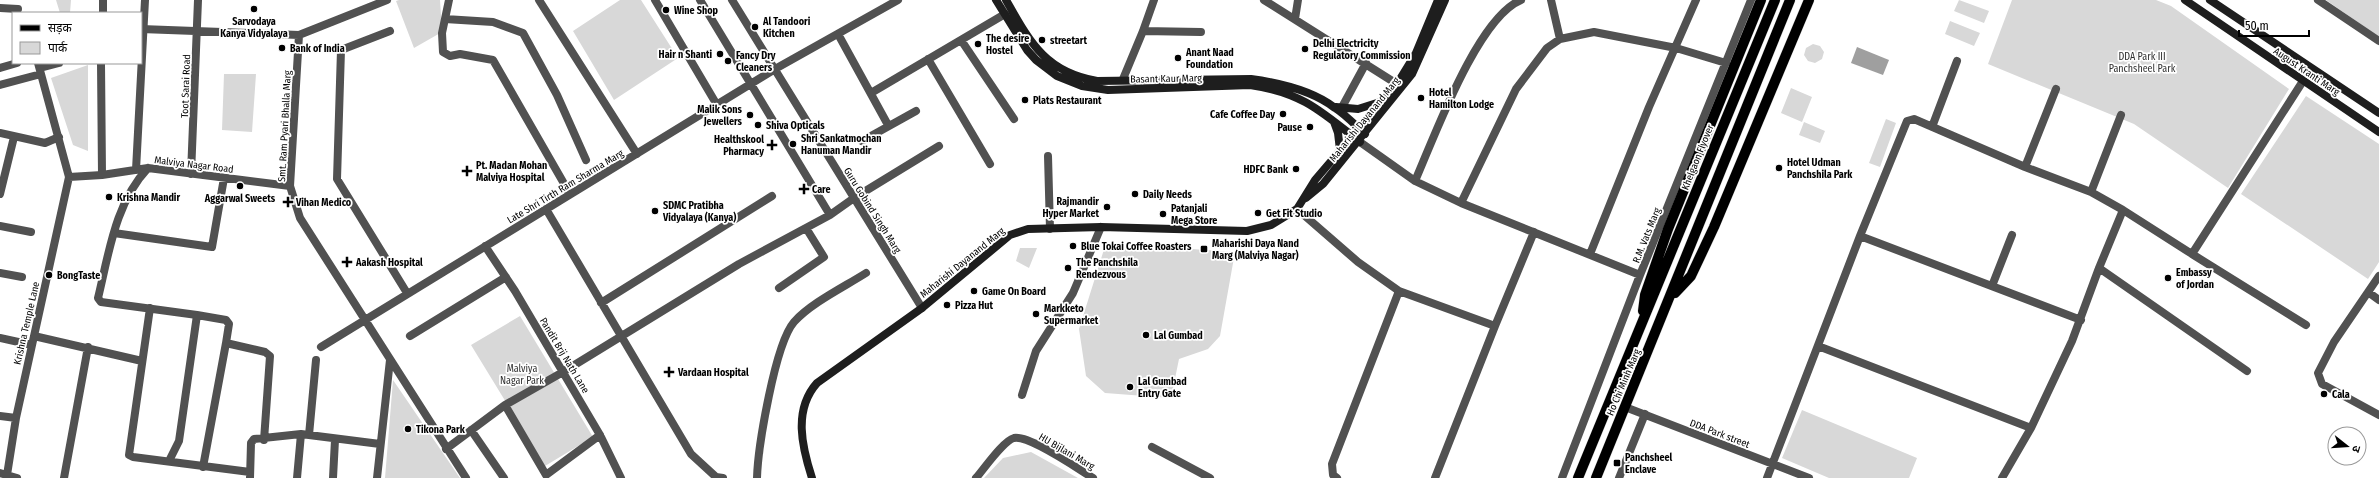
<svg xmlns="http://www.w3.org/2000/svg" width="2379" height="478" font-family="'Fira Sans Condensed','Noto Sans Devanagari',sans-serif">
	<rect width="100%" height="100%" fill="#fff"/>
	<path fill="#d8d8d8" d="M 56,0 L 71,0 L 70,13 L 60,13 Z
		M 399,0 L 440,0 L 442,32 L 414,48 L 396,1 Z
		M 620,0 L 641,0 L 678,58 L 614,100 L 573,31 Z
		M 1959,0 L 1989,11 L 1984,23 L 1954,11 Z
		M 2012,0 L 2156,0 L 2171,6 L 2289,89 L 2228,188 L 2134,124 L 1988,64 Z
		M 2326,0 L 2379,0 L 2379,37 L 2376,35 Z
		M 1950,21 L 1980,33 L 1974,46 L 1945,34 Z
		M 1813,44 L 1820,46 L 1824,52 L 1822,59 L 1815,63 L 1808,61 L 1804,55 L 1806,48 Z
		M 88,65 L 88,151 L 73,145 L 51,78 Z
		M 224,74 L 256,74 L 252,132 L 222,130 Z
		M 1791,88 L 1812,97 L 1802,122 L 1781,113 Z
		M 2306,96 L 2379,144 L 2379,262 L 2368,279 L 2241,194 Z
		M 1886,119 L 1896,123 L 1880,167 L 1869,163 Z
		M 1804,122 L 1825,131 L 1820,143 L 1799,135 Z
		M 1106,243 L 1235,252 L 1220,336 L 1208,349 L 1179,359 L 1171,398 L 1105,393 L 1086,376 L 1079,329 Z
		M 1020,248 L 1037,248 L 1029,268 L 1016,261 Z
		M 520,316 L 593,437 L 545,466 L 471,345 Z
		M 393,380 L 460,478 L 385,478 Z
		M 1802,410 L 1917,458 L 1909,478 L 1829,478 L 1782,458 Z
		M 1031,452 L 1078,478 L 984,478 L 1003,458 Z"/>
	<path fill="#9f9f9f" d="M 1857,47 L 1889,60 L 1883,75 L 1851,63 Z"/>
	<g fill="none" stroke-linecap="round" stroke-linejoin="round">
		<g stroke="#dbdbdb" stroke-width="11">
			<path id="primary" d="M 1675,293 L 1691,276 L 1714,227 L 1809,0
				M 1643,311 L 1645,295 L 1668,229 L 1761,0
				M 1578,478 L 1775,0
				M 1596,478 L 1790,0"/>
		</g>
		<path stroke="#515151" stroke-width="8" d="M 449,0 L 442,33 L 443,52 L 450,56 L 460,54 L 493,60 L 570,194
			M 539,0 L 637,154
			M 655,0 L 717,105
			M 700,0 L 830,215
			M 732,0 L 922,308
			M 1264,0 L 1397,84
			M 1551,0 L 1560,39
			M 2318,0 L 2379,41
			M 0,8 L 18,9
			M 103,13 L 103,0
			M 445,19 L 493,22 L 523,33 L 557,95 L 586,160
			M 1295,19 L 1298,0
			M 141,29 L 299,35 L 387,0
			M 390,31 L 341,50 L 337,179 L 407,293
			M 1143,31 L 1201,32
			M 838,34 L 888,125
			M 299,35 L 290,186 L 300,218 L 466,478
			M 961,40 L 1014,119
			M 928,59 L 990,164
			M 101,63 L 102,175
			M 0,68 L 17,63
			M 40,68 L 59,63
			M 1123,79 L 1143,31 L 1154,0
			M 0,85 L 41,74
			M 871,93 L 1005,14
			M 1341,109 L 1366,63
			M 1932,127 L 1957,61
			M 0,133 L 45,143 L 59,137
			M 862,141 L 916,111
			M 1360,142 L 1415,181 L 1461,203 L 1640,275
			M 1048,156 L 1050,229
			M 2025,167 L 2056,89
			M 148,168 C 115,203 109,253 98,298 L 101,302 L 197,315 L 179,441 L 169,461
			M 136,170 L 145,0
			M 191,174 L 198,0
			M 69,177 L 102,175 L 148,168 L 290,186
			M 1415,181 C 1434,138 1477,18 1521,0
			M 2091,192 L 2121,115
			M 0,194 L 14,137
			M 1461,203 L 1516,89 L 1547,48 L 1560,39 L 1594,32 L 1676,48 L 1726,63
			M 546,209 L 691,454 L 716,477 L 723,478
			M 1297,209 L 1358,262 L 1399,291 L 1495,326 L 1435,478
			M 0,226 L 31,232
			M 114,233 L 212,247 L 224,178
			M 1860,236 L 2081,320
			M 485,246 L 515,291 L 600,435 L 621,478
			M 1590,254 L 1649,107 L 1696,0
			M 2192,254 L 2306,325
			M 2099,268 L 2247,371
			M 0,273 L 22,277
			M 2379,276 L 2334,342 L 2318,373 L 2322,384 L 2379,415
			M 1992,286 L 2012,235
			M 779,288 L 824,257 L 806,228
			M 2368,292 L 2379,300
			M 601,303 L 772,196
			M 150,308 L 129,455 L 133,457 L 250,472
			M 197,315 L 226,320 L 229,324 L 226,343
			M 1495,326 L 1534,232
			M 34,336 L 142,361
			M 410,336 L 506,277
			M 0,338 L 32,345
			M 1818,346 L 2031,428
			M 321,347 L 775,69 L 898,0
			M 1022,395 L 1036,351 L 1073,293 L 1101,227
			M 505,405 L 546,475 L 600,435
			M 1625,407 L 1809,478
			M 0,416 L 16,418
			M 471,430 L 504,478
			M 309,435 L 316,360
			M 1152,447 L 1210,478
			M 446,449 L 505,405 L 563,372 L 739,264 L 830,215 L 854,198 L 939,146
			M 203,467 L 226,343 L 265,352 L 270,356 L 264,440
			M 0,473 L 17,478
			M 7,475 L 16,418 L 69,177 L 38,63
			M 64,478 L 88,347
			M 250,478 L 251,443 L 254,439 L 301,434 L 380,444
			M 297,478 L 301,434
			M 333,478 L 335,440
			M 377,478 L 390,360
			M 757,478 C 758,447 775,344 794,322 C 811,303 844,287 866,273
			M 976,478 C 984,469 1003,441 1014,438 C 1030,435 1078,469 1093,478
			M 1337,478 L 1333,475 L 1332,464 L 1399,291
			M 1562,478 L 1640,275 L 1751,0
			M 1619,478 L 1645,414
			M 1767,478 L 1860,236 L 1907,121 L 1914,119 L 2025,167 L 2091,192 L 2123,210
			M 2002,478 L 2031,428 L 2072,341 L 2099,268 L 2123,210 L 2192,254 L 2303,81"/>
		<path stroke="#1e1e1e" stroke-width="8" d="M 996,0 L 1027,50 L 1036,60 L 1057,76 L 1082,86 L 1108,90 L 1250,85 C 1301,92 1321,111 1360,142
			M 1006,0 C 1030,42 1045,72 1097,81 L 1251,79 C 1280,83 1312,90 1335,108 C 1346,115 1355,125 1365,134
			M 2185,0 L 2379,132
			M 2210,0 L 2379,113
			M 1336,107 L 1358,109 L 1380,102
			M 1334,122 L 1338,133 L 1340,150
			M 1306,198 L 1323,184 L 1412,74 L 1445,0
			M 812,478 C 802,447 793,410 817,383 L 922,308 L 1010,235 L 1028,229 L 1101,227 L 1247,231 L 1271,225 L 1297,209 L 1315,180 L 1397,84 L 1416,53 L 1438,0"/>
		<use href="#primary" stroke="#000" stroke-width="10"/>
	</g>
	<g fill="#000" stroke="#fff" stroke-width="1.5">
		<circle cx="254" cy="9" r="4"/>
		<circle cx="666" cy="10" r="4"/>
		<circle cx="755" cy="27" r="4"/>
		<circle cx="1042" cy="40" r="4"/>
		<circle cx="978" cy="44" r="4"/>
		<circle cx="282" cy="48" r="4"/>
		<circle cx="1305" cy="49" r="4"/>
		<circle cx="720" cy="54" r="4"/>
		<circle cx="1178" cy="58" r="4"/>
		<circle cx="728" cy="61" r="4"/>
		<circle cx="1421" cy="98" r="4"/>
		<circle cx="1025" cy="100" r="4"/>
		<circle cx="1283" cy="114" r="4"/>
		<circle cx="750" cy="115" r="4"/>
		<circle cx="758" cy="125" r="4"/>
		<circle cx="1310" cy="127" r="4"/>
		<circle cx="793" cy="144" r="4"/>
		<path d="M770 139h4v4h4v4h-4v4h-4v-4h-4v-4h4z"/>
		<circle cx="1779" cy="168" r="4"/>
		<circle cx="1296" cy="169" r="4"/>
		<path d="M465 165h4v4h4v4h-4v4h-4v-4h-4v-4h4z"/>
		<circle cx="240" cy="186" r="4"/>
		<path d="M802 183h4v4h4v4h-4v4h-4v-4h-4v-4h4z"/>
		<circle cx="1135" cy="194" r="4"/>
		<circle cx="109" cy="197" r="4"/>
		<path d="M286 196h4v4h4v4h-4v4h-4v-4h-4v-4h4z"/>
		<circle cx="1107" cy="207" r="4"/>
		<circle cx="655" cy="211" r="4"/>
		<circle cx="1258" cy="213" r="4"/>
		<circle cx="1163" cy="214" r="4"/>
		<circle cx="1073" cy="246" r="4"/>
		<rect x="1200" y="245" width="8" height="8" rx="2"/>
		<path d="M345 256h4v4h4v4h-4v4h-4v-4h-4v-4h4z"/>
		<circle cx="1068" cy="268" r="4"/>
		<circle cx="49" cy="275" r="4"/>
		<circle cx="2168" cy="278" r="4"/>
		<circle cx="974" cy="291" r="4"/>
		<circle cx="947" cy="305" r="4"/>
		<circle cx="1036" cy="314" r="4"/>
		<circle cx="1146" cy="335" r="4"/>
		<path d="M667 366h4v4h4v4h-4v4h-4v-4h-4v-4h4z"/>
		<circle cx="1130" cy="387" r="4"/>
		<circle cx="2324" cy="394" r="4"/>
		<circle cx="408" cy="429" r="4"/>
		<rect x="1613" y="459" width="8" height="8" rx="2"/>
	</g>
	<g text-anchor="middle" stroke-width="3.5" stroke-linejoin="round" paint-order="stroke">
		<g font-size="10" font-weight="bold" fill="#000" stroke="#fff" text-anchor="start">
			<text x="674" y="14">Wine Shop</text>
			<text x="254" y="25" text-anchor="middle">Sarvodaya<tspan x="254" dy="12">Kanya Vidyalaya</tspan></text>
			<text x="763" y="25">Al Tandoori<tspan x="763" dy="12">Kitchen</tspan></text>
			<text x="986" y="42">The desire<tspan x="986" dy="12">Hostel</tspan></text>
			<text x="1050" y="44">streetart</text>
			<text x="1313" y="47">Delhi Electricity<tspan x="1313" dy="12">Regulatory Commission</tspan></text>
			<text x="290" y="52">Bank of India</text>
			<text x="1186" y="56">Anant Naad<tspan x="1186" dy="12">Foundation</tspan></text>
			<text x="712" y="58" text-anchor="end">Hair n Shanti</text>
			<text x="736" y="59">Fancy Dry<tspan x="736" dy="12">Cleaners</tspan></text>
			<text x="1429" y="96">Hotel<tspan x="1429" dy="12">Hamilton Lodge</tspan></text>
			<text x="1033" y="104">Plats Restaurant</text>
			<text x="742" y="113" text-anchor="end">Malik Sons<tspan x="742" dy="12">Jewellers</tspan></text>
			<text x="1275" y="118" text-anchor="end">Cafe Coffee Day</text>
			<text x="766" y="129">Shiva Opticals</text>
			<text x="1302" y="131" text-anchor="end">Pause</text>
			<text x="801" y="142">Shri Sankatmochan<tspan x="801" dy="12">Hanuman Mandir</tspan></text>
			<text x="764" y="143" text-anchor="end">Healthskool<tspan x="764" dy="12">Pharmacy</tspan></text>
			<text x="1787" y="166">Hotel Udman<tspan x="1787" dy="12">Panchshila Park</tspan></text>
			<text x="476" y="169">Pt. Madan Mohan<tspan x="476" dy="12">Malviya Hospital</tspan></text>
			<text x="1288" y="173" text-anchor="end">HDFC Bank</text>
			<text x="812" y="193">Care</text>
			<text x="1143" y="198">Daily Needs</text>
			<text x="117" y="201">Krishna Mandir</text>
			<text x="240" y="202" text-anchor="middle">Aggarwal Sweets</text>
			<text x="1099" y="205" text-anchor="end">Rajmandir<tspan x="1099" dy="12">Hyper Market</tspan></text>
			<text x="296" y="206">Vihan Medico</text>
			<text x="663" y="209">SDMC Pratibha<tspan x="663" dy="12">Vidyalaya (Kanya)</tspan></text>
			<text x="1171" y="212">Patanjali<tspan x="1171" dy="12">Mega Store</tspan></text>
			<text x="1266" y="217">Get Fit Studio</text>
			<text x="1212" y="247">Maharishi Daya Nand<tspan x="1212" dy="12">Marg (Malviya Nagar)</tspan></text>
			<text x="1081" y="250">Blue Tokai Coffee Roasters</text>
			<text x="356" y="266">Aakash Hospital</text>
			<text x="1076" y="266">The Panchshila<tspan x="1076" dy="12">Rendezvous</tspan></text>
			<text x="2176" y="276">Embassy<tspan x="2176" dy="12">of Jordan</tspan></text>
			<text x="57" y="279">BongTaste</text>
			<text x="982" y="295">Game On Board</text>
			<text x="955" y="309">Pizza Hut</text>
			<text x="1044" y="312">Markketo<tspan x="1044" dy="12">Supermarket</tspan></text>
			<text x="1154" y="339">Lal Gumbad</text>
			<text x="678" y="376">Vardaan Hospital</text>
			<text x="1138" y="385">Lal Gumbad<tspan x="1138" dy="12">Entry Gate</tspan></text>
			<text x="2332" y="398">Cala</text>
			<text x="416" y="433">Tikona Park</text>
			<text x="1625" y="461">Panchsheel<tspan x="1625" dy="12">Enclave</tspan></text>
		</g>
		<g font-size="10" fill="#2f2f2f" stroke="#fff">
			<text x="2142" y="60">DDA Park III<tspan x="2142" dy="12">Panchsheel Park</tspan></text>
			<text x="522" y="372">Malviya<tspan x="522" dy="12">Nagar Park</tspan></text>
		</g>
		<g font-size="10" fill="#000" stroke="#fff">
			<text transform="translate(2307 71) rotate(34)" y="4">August Kranti Marg</text>
			<text transform="translate(1166 78) rotate(-1)" y="4">Basant Kaur Marg</text>
			<text transform="translate(185 86) rotate(-88)" y="4">Toot Sarai Road</text>
			<text transform="translate(1364 119) rotate(-51)" y="4">Maharishi Dayanand Marg</text>
			<text transform="translate(284 126) rotate(-87)" y="4">Smt. Ram Pyari Bhalla Marg</text>
			<text transform="translate(1697 157) rotate(-68)" y="4">Khelgaon Flyover</text>
			<text transform="translate(194 164) rotate(7)" y="4">Malviya Nagar Road</text>
			<text transform="translate(565 186) rotate(-31)" y="4">Late Shri Tirth Ram Sharma Marg</text>
			<text transform="translate(873 210) rotate(58)" y="4">Guru Gobind Singh Marg</text>
			<text transform="translate(1646 235) rotate(-68)" y="4">R.M. Vats Marg</text>
			<text transform="translate(962 262) rotate(-39)" y="4">Maharishi Dayanand Marg</text>
			<text transform="translate(26 323) rotate(-77)" y="4">Krishna Temple Lane</text>
			<text transform="translate(565 355) rotate(59)" y="4">Pandit Brij Nath Lane</text>
			<text transform="translate(1623 382) rotate(-67)" y="4">Ho Chi Minh Marg</text>
			<text transform="translate(1720 433) rotate(21)" y="4">DDA Park street</text>
			<text transform="translate(1067 451) rotate(30)" y="4">HU Bijlani Marg</text>
		</g>
	</g>
	<rect x="12" y="12" width="130" height="52" fill="#ffffff" stroke="#999999"/>
	<rect x="20" y="25" width="20" height="6" fill="#000000" stroke="#999999"/>
	<text x="48" y="32" font-size="12" fill="#000000">सड़क</text>
	<rect x="20" y="42" width="20" height="12" fill="#d8d8d8" stroke="#999999"/>
	<text x="48" y="52" font-size="12" fill="#000000">पार्क</text>
	<g transform="translate(2347 446) rotate(107)"><circle r="19" fill="#ffffff" stroke="#999999"/>
	<path d="M0-3L7 15L0 10L-7 15Z" fill="#000000"/>
	<text y="-6" font-size="11" font-weight="bold" text-anchor="middle" fill="#000000">उ</text>
	</g>
	<path d="M2239 30v6h70v-6" fill="none" stroke="#000000" stroke-width="2"/>
	<text x="2245" y="30" font-size="12" fill="#000000" stroke="#ffffff" stroke-width="3" paint-order="stroke">50 m</text>
</svg>
